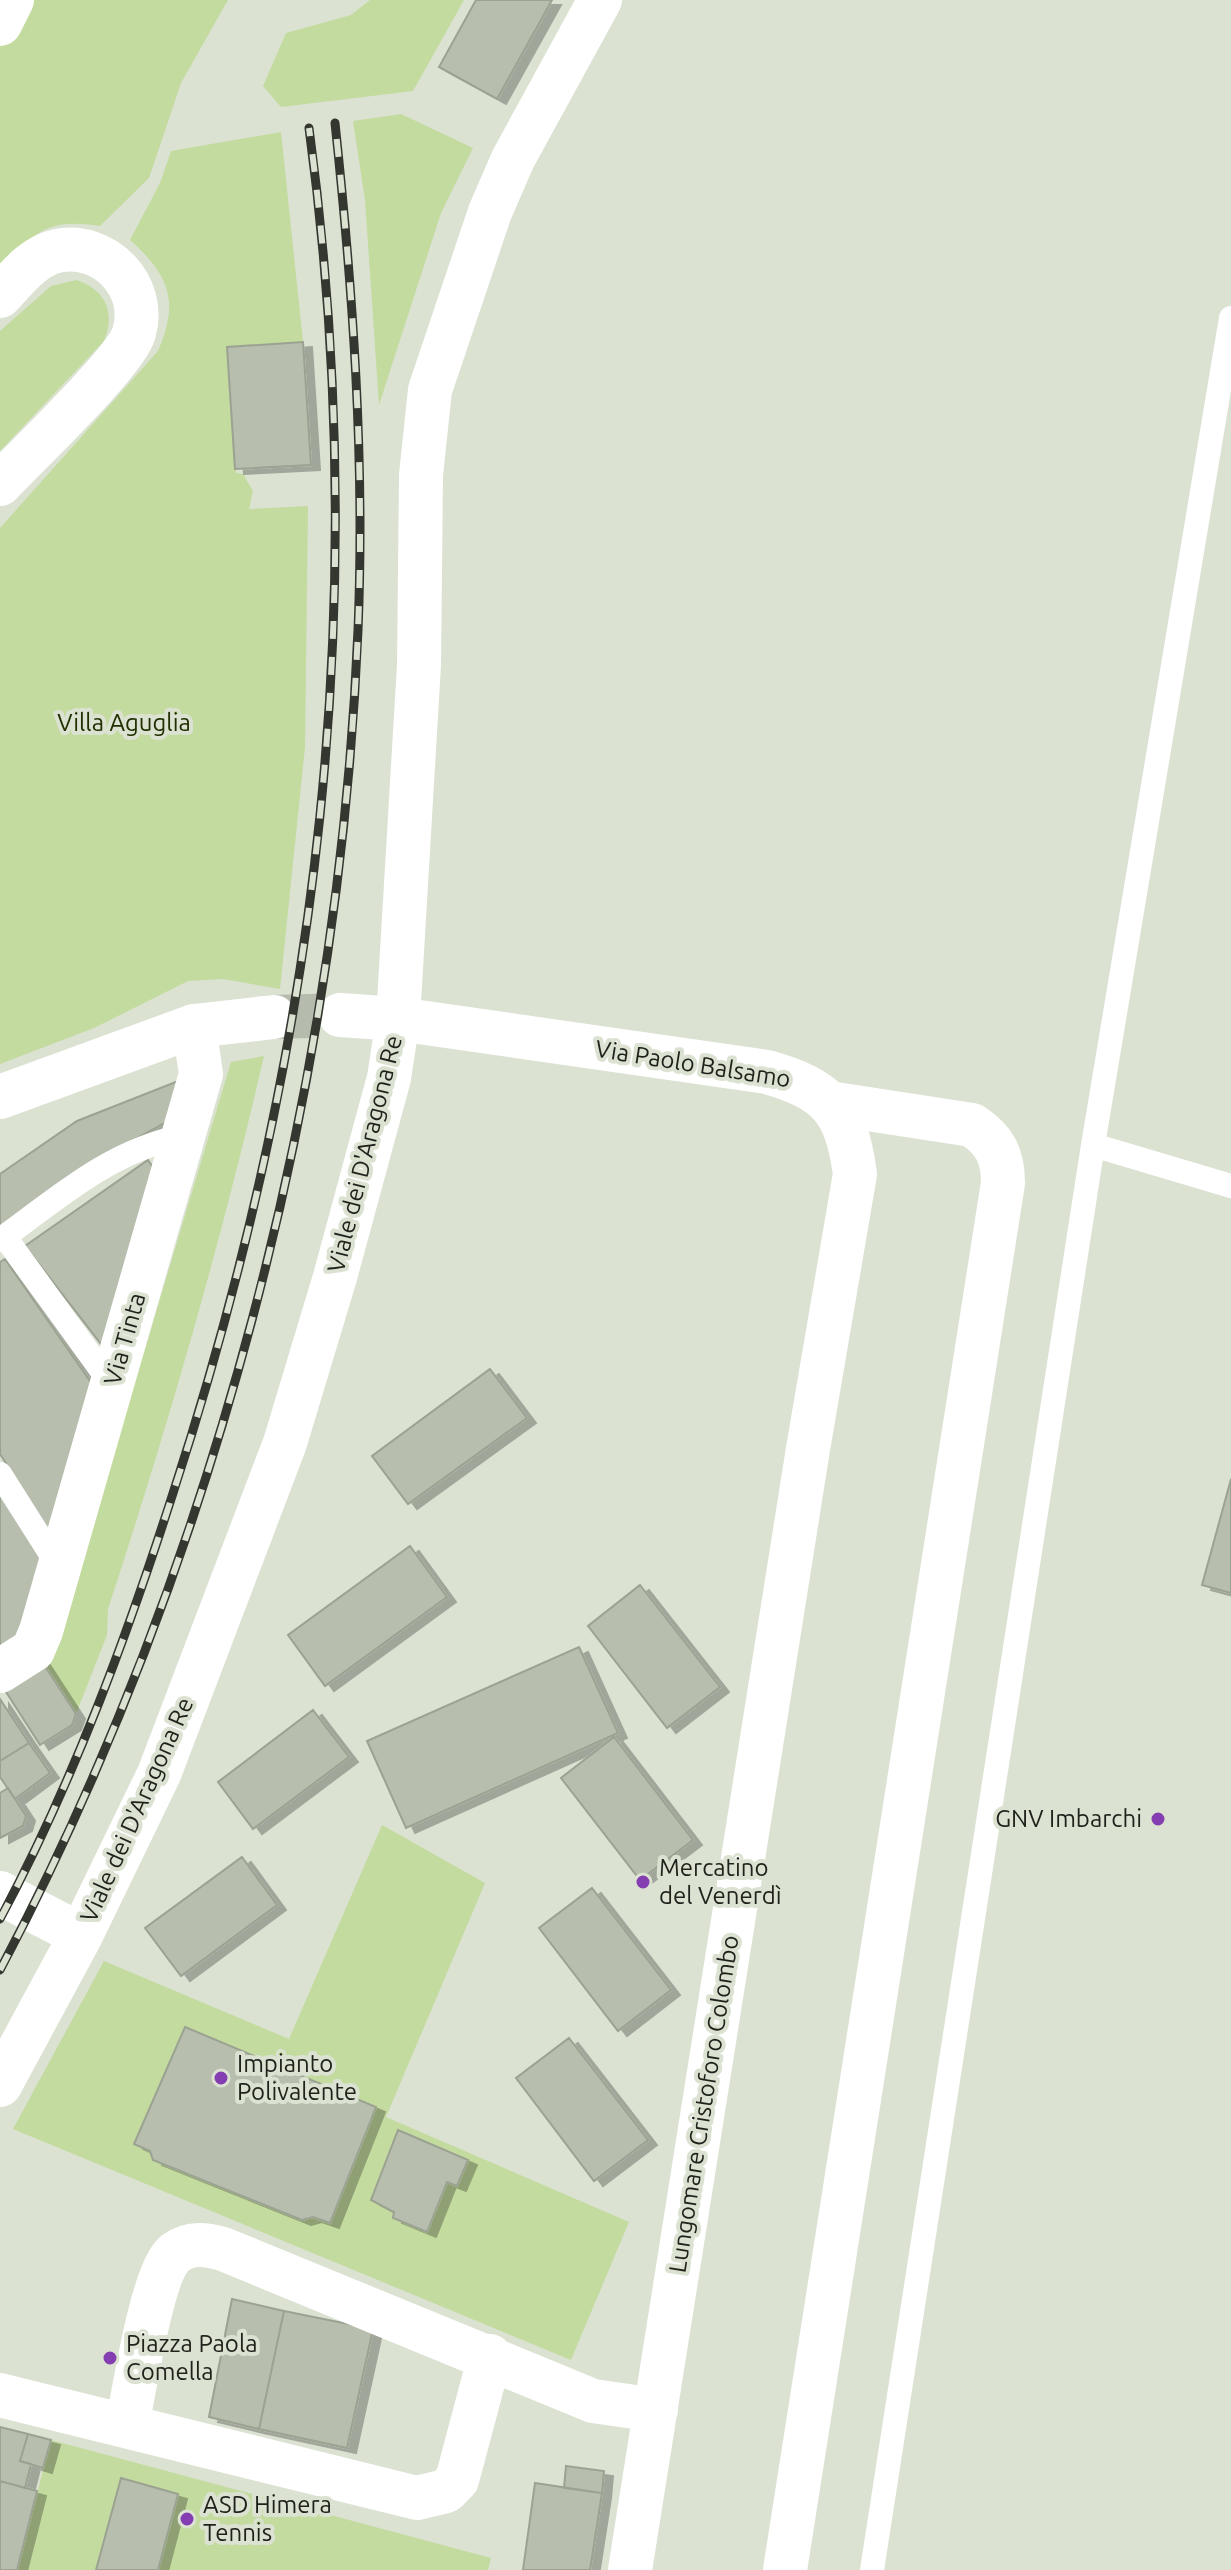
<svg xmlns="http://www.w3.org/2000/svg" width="1231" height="2570" font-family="Ubuntu,sans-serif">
	<defs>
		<filter id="shadow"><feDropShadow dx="9" dy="5" stdDeviation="0" flood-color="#0004"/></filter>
	</defs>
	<rect width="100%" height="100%" fill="#dbe2d2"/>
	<path fill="#c3db9e" d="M 0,0 L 228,0 L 181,83 L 149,178 L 100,226 C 44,218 38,232 0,268 Z
		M 370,0 L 464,0 L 413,91 L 281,107 L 263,86 L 286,33 L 351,15 Z
		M 401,114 L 473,148 L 441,213 L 379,405 L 365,200 L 353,121 Z
		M 281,132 L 303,342 L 228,347 L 236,473 L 243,474 L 253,491 L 249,509 L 308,506 L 305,747 L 280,989 L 223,979 L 188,981 L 94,1028 L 0,1064 L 0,528 L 158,351 C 180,301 169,275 130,240 L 160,183 L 171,151 Z
		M 76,280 C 105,289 116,312 104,341 L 0,451 L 0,331 L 51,286 Z
		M 264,1056 C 221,1243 168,1426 108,1609 L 107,1635 L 76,1714 L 41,1660 L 56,1646 L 231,1062 Z
		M 382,1825 L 485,1883 L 386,2117 L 629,2222 L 571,2360 L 13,2129 L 104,1961 L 289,2039 Z
		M 51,2440 L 491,2558 L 488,2570 L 17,2570 Z"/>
	<path fill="#b7beae" stroke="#9ba292" stroke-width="2" filter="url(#shadow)" d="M 476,0 L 552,0 L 497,99 L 439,67 Z
		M 303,342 L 311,465 L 235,469 L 227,347 Z
		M 178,1081 L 187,1111 L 108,1154 L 0,1232 L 0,1174 L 77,1121 Z
		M 148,1160 L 163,1182 L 111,1357 L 25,1246 Z
		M 5,1259 L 99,1394 L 55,1540 L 0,1454 L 0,1262 Z
		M 490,1369 L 527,1418 L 408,1504 L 372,1456 Z
		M 1231,1479 L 1231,1593 L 1202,1585 Z
		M 0,1494 L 46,1567 L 29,1642 L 0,1659 Z
		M 410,1546 L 447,1597 L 325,1686 L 288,1635 Z
		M 640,1585 L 720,1687 L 667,1728 L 588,1626 Z
		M 579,1647 L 618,1733 L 406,1828 L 367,1741 Z
		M 41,1660 L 76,1714 L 72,1725 L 40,1745 L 1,1684 Z
		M 0,1699 L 29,1743 L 0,1761 Z
		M 313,1710 L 349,1757 L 253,1829 L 218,1782 Z
		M 614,1737 L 693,1840 L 640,1880 L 561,1778 Z
		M 29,1743 L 50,1773 L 15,1799 L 0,1777 L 0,1761 Z
		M 8,1788 L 26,1816 L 23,1826 L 0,1838 L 0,1793 Z
		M 242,1857 L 277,1905 L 181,1976 L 145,1928 Z
		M 592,1888 L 671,1990 L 618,2031 L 539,1928 Z
		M 185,2027 L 376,2107 L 330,2223 L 313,2217 L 302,2220 L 153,2160 L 150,2151 L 134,2144 Z
		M 569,2038 L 648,2140 L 594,2181 L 516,2078 Z
		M 398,2130 L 468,2160 L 457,2186 L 447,2182 L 427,2232 L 393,2218 L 394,2212 L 371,2200 Z
		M 232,2299 L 284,2311 L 259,2429 L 209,2417 Z
		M 284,2311 L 373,2329 L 347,2448 L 259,2429 Z
		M 0,2427 L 28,2434 L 20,2461 L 31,2464 L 25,2488 L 0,2481 Z
		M 28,2434 L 51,2440 L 43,2468 L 20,2461 Z
		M 566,2466 L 604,2471 L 602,2493 L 564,2488 Z
		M 121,2478 L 178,2494 L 158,2570 L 96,2570 Z
		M 0,2481 L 37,2491 L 17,2570 L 0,2570 Z
		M 535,2483 L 602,2493 L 590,2570 L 523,2570 Z"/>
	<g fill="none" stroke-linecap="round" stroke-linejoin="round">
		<path stroke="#b5bbad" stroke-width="44" stroke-dasharray="44 22" stroke-linecap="butt" d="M 274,1017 L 340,1015"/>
		<path stroke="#fff" stroke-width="24" d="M 1093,1145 L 1231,1186
			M 5,1237 L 112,1385
			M 0,1240 C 59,1197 110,1151 183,1136
			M 0,1474 L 59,1567
			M 872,2570 L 1093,1145 L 1231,318"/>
		<path stroke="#fff" stroke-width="44" d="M 0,1671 L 33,1650 L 41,1631 L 201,1074 L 194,1026
			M 0,1893 L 81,1935
			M 0,2085 L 81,1935 L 159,1774 L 285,1443 L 335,1277 L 389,1078 L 398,1019 L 419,665 L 421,475 L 430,390 L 490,212 L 513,159 L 600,0
			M 0,2395 L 417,2498 L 446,2491 L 457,2480 L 490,2356
			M 127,2426 C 134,2392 152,2272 175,2253 C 190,2242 206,2244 223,2249 L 593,2401 L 656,2410
			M 785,2570 L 1003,1183 C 1003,1156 995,1140 972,1125 L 829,1103"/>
		<path stroke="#fff" stroke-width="44" d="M 0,24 L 12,0
			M 0,296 C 16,279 33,256 57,251 C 104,241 148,286 134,333 C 125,363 27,455 0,484
			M 340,1015 L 398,1019 L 767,1072 C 829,1090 846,1109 855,1174 L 808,1449 L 630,2570
			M 0,1097 L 194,1026 L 274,1017"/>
		<g stroke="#343730" stroke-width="9">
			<path id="rail" d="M 0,1919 C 73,1782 127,1637 174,1490 C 320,1043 372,595 309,128
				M 0,1970 C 214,1565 339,1087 358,630 C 365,461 353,292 335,123"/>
		</g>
		<use href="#rail" stroke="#dbe2d2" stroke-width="6" stroke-dasharray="18" stroke-linecap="butt"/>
	</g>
	<g fill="#843eb1" stroke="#dbe2d2" stroke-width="3">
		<circle cx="1158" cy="1819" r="8"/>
		<circle cx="643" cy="1882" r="8"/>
		<circle cx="221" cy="2078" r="8"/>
		<circle cx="110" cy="2358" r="8"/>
		<circle cx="187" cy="2519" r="8"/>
	</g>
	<g text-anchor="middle" stroke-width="8" stroke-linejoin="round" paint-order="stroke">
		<g font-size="24" fill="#213000" stroke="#dbe2d2">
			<text x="124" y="731">Villa Aguglia</text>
		</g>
		<g font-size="24" fill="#1f211b" stroke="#dbe2d2">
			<text transform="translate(693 1064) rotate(9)" y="8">Via Paolo Balsamo</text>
			<text transform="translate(365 1154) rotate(-76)" y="8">Viale dei D'Aragona Re</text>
			<text transform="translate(125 1339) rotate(-74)" y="8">Via Tinta</text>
			<text transform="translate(137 1810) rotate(-66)" y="8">Viale dei D'Aragona Re</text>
			<text transform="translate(704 2104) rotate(-81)" y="8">Lungomare Cristoforo Colombo</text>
		</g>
		<g font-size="24" fill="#1f211b" stroke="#dbe2d2" text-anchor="start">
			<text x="1142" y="1827" text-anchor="end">GNV Imbarchi</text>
			<text x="659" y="1876">Mercatino<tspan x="659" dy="28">del Venerdì</tspan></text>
			<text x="237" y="2072">Impianto<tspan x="237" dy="28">Polivalente</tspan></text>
			<text x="126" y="2352">Piazza Paola<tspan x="126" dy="28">Comella</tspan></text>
			<text x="203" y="2513">ASD Himera<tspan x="203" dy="28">Tennis</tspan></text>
		</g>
	</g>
</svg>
